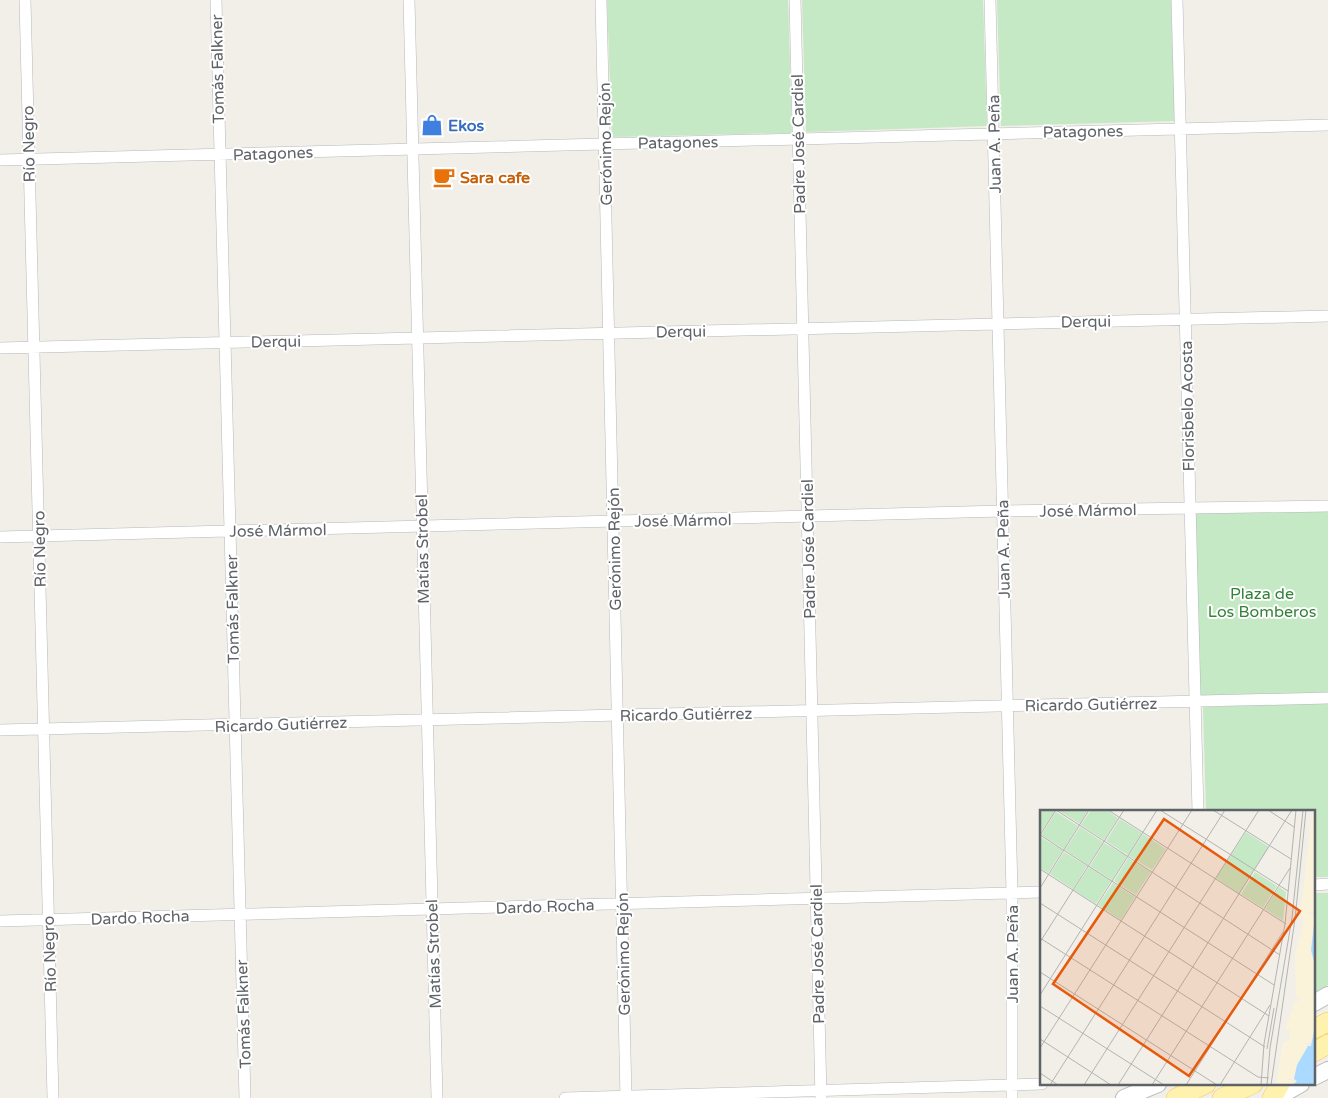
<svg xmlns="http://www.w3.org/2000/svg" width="1328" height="1098" font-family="'Varela Round',sans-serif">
	<rect width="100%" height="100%" fill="#f1efe8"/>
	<path fill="#c5e8c5" d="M 607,0 L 788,0 L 792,133 L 612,137 Z
		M 802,0 L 983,0 L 987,126 L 806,132 Z
		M 997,0 L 1171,0 L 1175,121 L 1001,126 Z
		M 1328,508 L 1328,693 L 1197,697 L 1196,510 Z
		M 1328,703 L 1328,877 L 1314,877 L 1314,812 L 1206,812 L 1203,707 Z
		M 1314,893 L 1328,893 L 1328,985 L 1314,993 Z"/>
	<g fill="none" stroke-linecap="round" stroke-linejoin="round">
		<g stroke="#b5b8bc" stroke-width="12">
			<path id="street" d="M 25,0 L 53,1098
				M 216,0 L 245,1098
				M 409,0 L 437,1098
				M 601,0 L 626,1098
				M 795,0 L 821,1098
				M 990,0 L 1012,893 L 1012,1098
				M 1177,0 L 1198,812
				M 0,160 L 1328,125
				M 0,348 L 1328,316
				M 0,537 L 1003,511 L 1328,506
				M 0,730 L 1328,698
				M 1314,885 L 1328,884
				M 0,921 L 1042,892
				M 565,1098 L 1042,1084"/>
		</g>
		<g stroke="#b6babf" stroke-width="18">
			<path id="secondary" d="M 1314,1003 L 1328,995
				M 1314,1077 L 1328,1070
				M 1124,1098 L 1158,1084
				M 1276,1098 L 1301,1084"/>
		</g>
		<g stroke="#f2c960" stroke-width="20">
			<path id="primary" d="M 1314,1029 L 1328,1022
				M 1314,1052 L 1328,1044
				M 1176,1098 L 1206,1084
				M 1222,1098 L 1253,1084
				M 1272,1098 L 1280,1084"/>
		</g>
		<use href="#street" stroke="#fff" stroke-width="11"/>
		<use href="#secondary" stroke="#fff" stroke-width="16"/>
		<use href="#primary" stroke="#fff2af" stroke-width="19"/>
	</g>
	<defs>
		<g id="shop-bare" transform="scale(1.725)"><path d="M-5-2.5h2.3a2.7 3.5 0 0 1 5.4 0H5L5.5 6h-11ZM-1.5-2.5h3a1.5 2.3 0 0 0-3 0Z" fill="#3f7fe0" stroke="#fff" stroke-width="2.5" paint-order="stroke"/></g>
		<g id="cafe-bare" transform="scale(1.725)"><path d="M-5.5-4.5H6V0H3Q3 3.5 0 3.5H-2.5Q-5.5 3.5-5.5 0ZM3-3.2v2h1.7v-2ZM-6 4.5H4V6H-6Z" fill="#e8710a" stroke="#fff" stroke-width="2.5" paint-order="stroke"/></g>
	</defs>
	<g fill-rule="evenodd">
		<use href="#shop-bare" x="432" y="125"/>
		<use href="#cafe-bare" x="444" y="177"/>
	</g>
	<g text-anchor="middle" stroke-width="4" stroke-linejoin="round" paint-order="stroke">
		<g font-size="16" fill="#5f6368" stroke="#fff">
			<text transform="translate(217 69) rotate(-91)" y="6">Tomás Falkner</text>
			<text transform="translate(1083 131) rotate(-1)" y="6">Patagones</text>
			<text transform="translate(678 142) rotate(-1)" y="6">Patagones</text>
			<text transform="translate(28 144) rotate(-91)" y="6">Río Negro</text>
			<text transform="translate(605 144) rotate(-91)" y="6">Gerónimo Rejón</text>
			<text transform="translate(798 144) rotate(-91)" y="6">Padre José Cardiel</text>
			<text transform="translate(994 144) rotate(-91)" y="6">Juan A. Peña</text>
			<text transform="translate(273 153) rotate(-2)" y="6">Patagones</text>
			<text transform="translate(1086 321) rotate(-1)" y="6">Derqui</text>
			<text transform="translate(681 331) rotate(-1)" y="6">Derqui</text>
			<text transform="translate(276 341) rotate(-1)" y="6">Derqui</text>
			<text transform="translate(1187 406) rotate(-91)" y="6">Florisbelo Acosta</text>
			<text transform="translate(1088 510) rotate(-1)" y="6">José Mármol</text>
			<text transform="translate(683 520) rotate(-1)" y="6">José Mármol</text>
			<text transform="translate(278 530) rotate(-1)" y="6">José Mármol</text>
			<text transform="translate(39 549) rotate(-91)" y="6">Río Negro</text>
			<text transform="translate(422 549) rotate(-91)" y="6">Matías Strobel</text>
			<text transform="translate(614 549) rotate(-91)" y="6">Gerónimo Rejón</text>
			<text transform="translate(808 549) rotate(-91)" y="6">Padre José Cardiel</text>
			<text transform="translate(1003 549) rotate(-91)" y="6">Juan A. Peña</text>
			<text transform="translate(232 609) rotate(-91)" y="6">Tomás Falkner</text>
			<text transform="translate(1091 704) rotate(-1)" y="6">Ricardo Gutiérrez</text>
			<text transform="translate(686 714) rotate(-1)" y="6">Ricardo Gutiérrez</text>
			<text transform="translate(281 724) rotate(-2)" y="6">Ricardo Gutiérrez</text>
			<text transform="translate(545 906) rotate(-2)" y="6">Dardo Rocha</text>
			<text transform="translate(140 917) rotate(-2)" y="6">Dardo Rocha</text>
			<text transform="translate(49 954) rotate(-92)" y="6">Río Negro</text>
			<text transform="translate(433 954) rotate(-92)" y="6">Matías Strobel</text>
			<text transform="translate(623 954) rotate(-91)" y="6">Gerónimo Rejón</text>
			<text transform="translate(817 954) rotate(-91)" y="6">Padre José Cardiel</text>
			<text transform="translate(1012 954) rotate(-90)" y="6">Juan A. Peña</text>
			<text transform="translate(243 1014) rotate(-92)" y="6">Tomás Falkner</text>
		</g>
		<g font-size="16" font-weight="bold" fill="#366cbe" stroke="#fff" text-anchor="start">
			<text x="448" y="131">Ekos</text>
		</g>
		<g font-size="16" font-weight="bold" fill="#c56008" stroke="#fff" text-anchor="start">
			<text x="460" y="183">Sara cafe</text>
		</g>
		<g font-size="16" fill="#348238" stroke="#fff">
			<text x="1262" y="599">Plaza de<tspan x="1262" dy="18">Los Bomberos</tspan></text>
		</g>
	</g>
	<g transform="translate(1040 810)">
		<rect width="275" height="275" fill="#f1efe8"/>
		<path d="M 0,0 L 15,1 L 0,23 ZM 18,0 L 48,0 L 40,14 ZM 51,0 L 66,0 L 78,8 L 64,30 L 41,15 ZM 16,2 L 38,16 L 24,39 L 1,25 ZM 80,9 L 102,23 L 88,45 L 66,31 ZM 40,17 L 63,32 L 48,55 L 25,40 ZM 206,22 L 229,37 L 199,84 L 176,68 ZM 103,24 L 126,39 L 112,60 L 89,46 ZM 0,27 L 23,40 L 8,63 L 0,58 ZM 64,33 L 87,46 L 72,70 L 50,56 ZM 24,42 L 47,56 L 33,79 L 10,64 ZM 88,48 L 111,62 L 96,85 L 74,71 ZM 49,57 L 71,71 L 56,94 L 34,80 ZM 215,62 L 237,76 L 223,98 L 201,84 ZM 73,73 L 95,87 L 81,110 L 58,95 ZM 239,77 L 246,82 L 243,111 L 225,99 Z" fill="#c5e8c5"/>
		<path d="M 273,0 L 275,0 L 273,102 L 265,102 L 275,106 L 271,140 L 275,155 L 275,217 L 270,233 L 264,233 L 268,236 L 254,269 L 243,269 L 253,271 L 253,275 L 236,275 L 243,233 L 250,230 L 250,220 L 245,219 L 255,192 L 261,190 L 256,187 L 255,145 L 263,116 L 263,107 L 260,107 Z" fill="#fbf3d9"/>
		<path d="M 275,106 L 275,155 L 271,140 ZM 275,217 L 275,275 L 253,275 L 257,271 L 254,269 L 257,255 L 268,236 L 271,236 Z" fill="#aadaff"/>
		<path fill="none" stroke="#b3b3b1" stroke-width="1" d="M 16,0 L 240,145M 68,0 L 246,114M 120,0 L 248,81M 173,0 L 251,49M 228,0 L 254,17M 0,25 L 234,175M 0,25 L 16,0M 0,59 L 229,206M 0,78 L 49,0M 0,93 L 225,237M 0,128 L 218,267 L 229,268M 0,132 L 84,0M 0,162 L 177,275M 0,185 L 117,0M 0,196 L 124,275M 0,229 L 71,275M 0,238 L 152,0M 227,239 L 234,198M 0,263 L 18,275M 10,275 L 185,0M 44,275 L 219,0M 78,275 L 252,0M 112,275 L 250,58M 146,275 L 243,122M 180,275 L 230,195M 221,275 L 224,234 L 245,114 L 256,0M 227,275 L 230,238 L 252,108 L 263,0M 231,275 L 255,109 L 266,0"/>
		<path fill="#e8590c" fill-opacity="0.15" stroke="#e8590c" stroke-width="2.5" d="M 124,9 L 260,101 L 149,266 L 13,174 Z"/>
		<rect width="275" height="275" fill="none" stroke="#5f6368" stroke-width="2.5"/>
	</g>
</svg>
